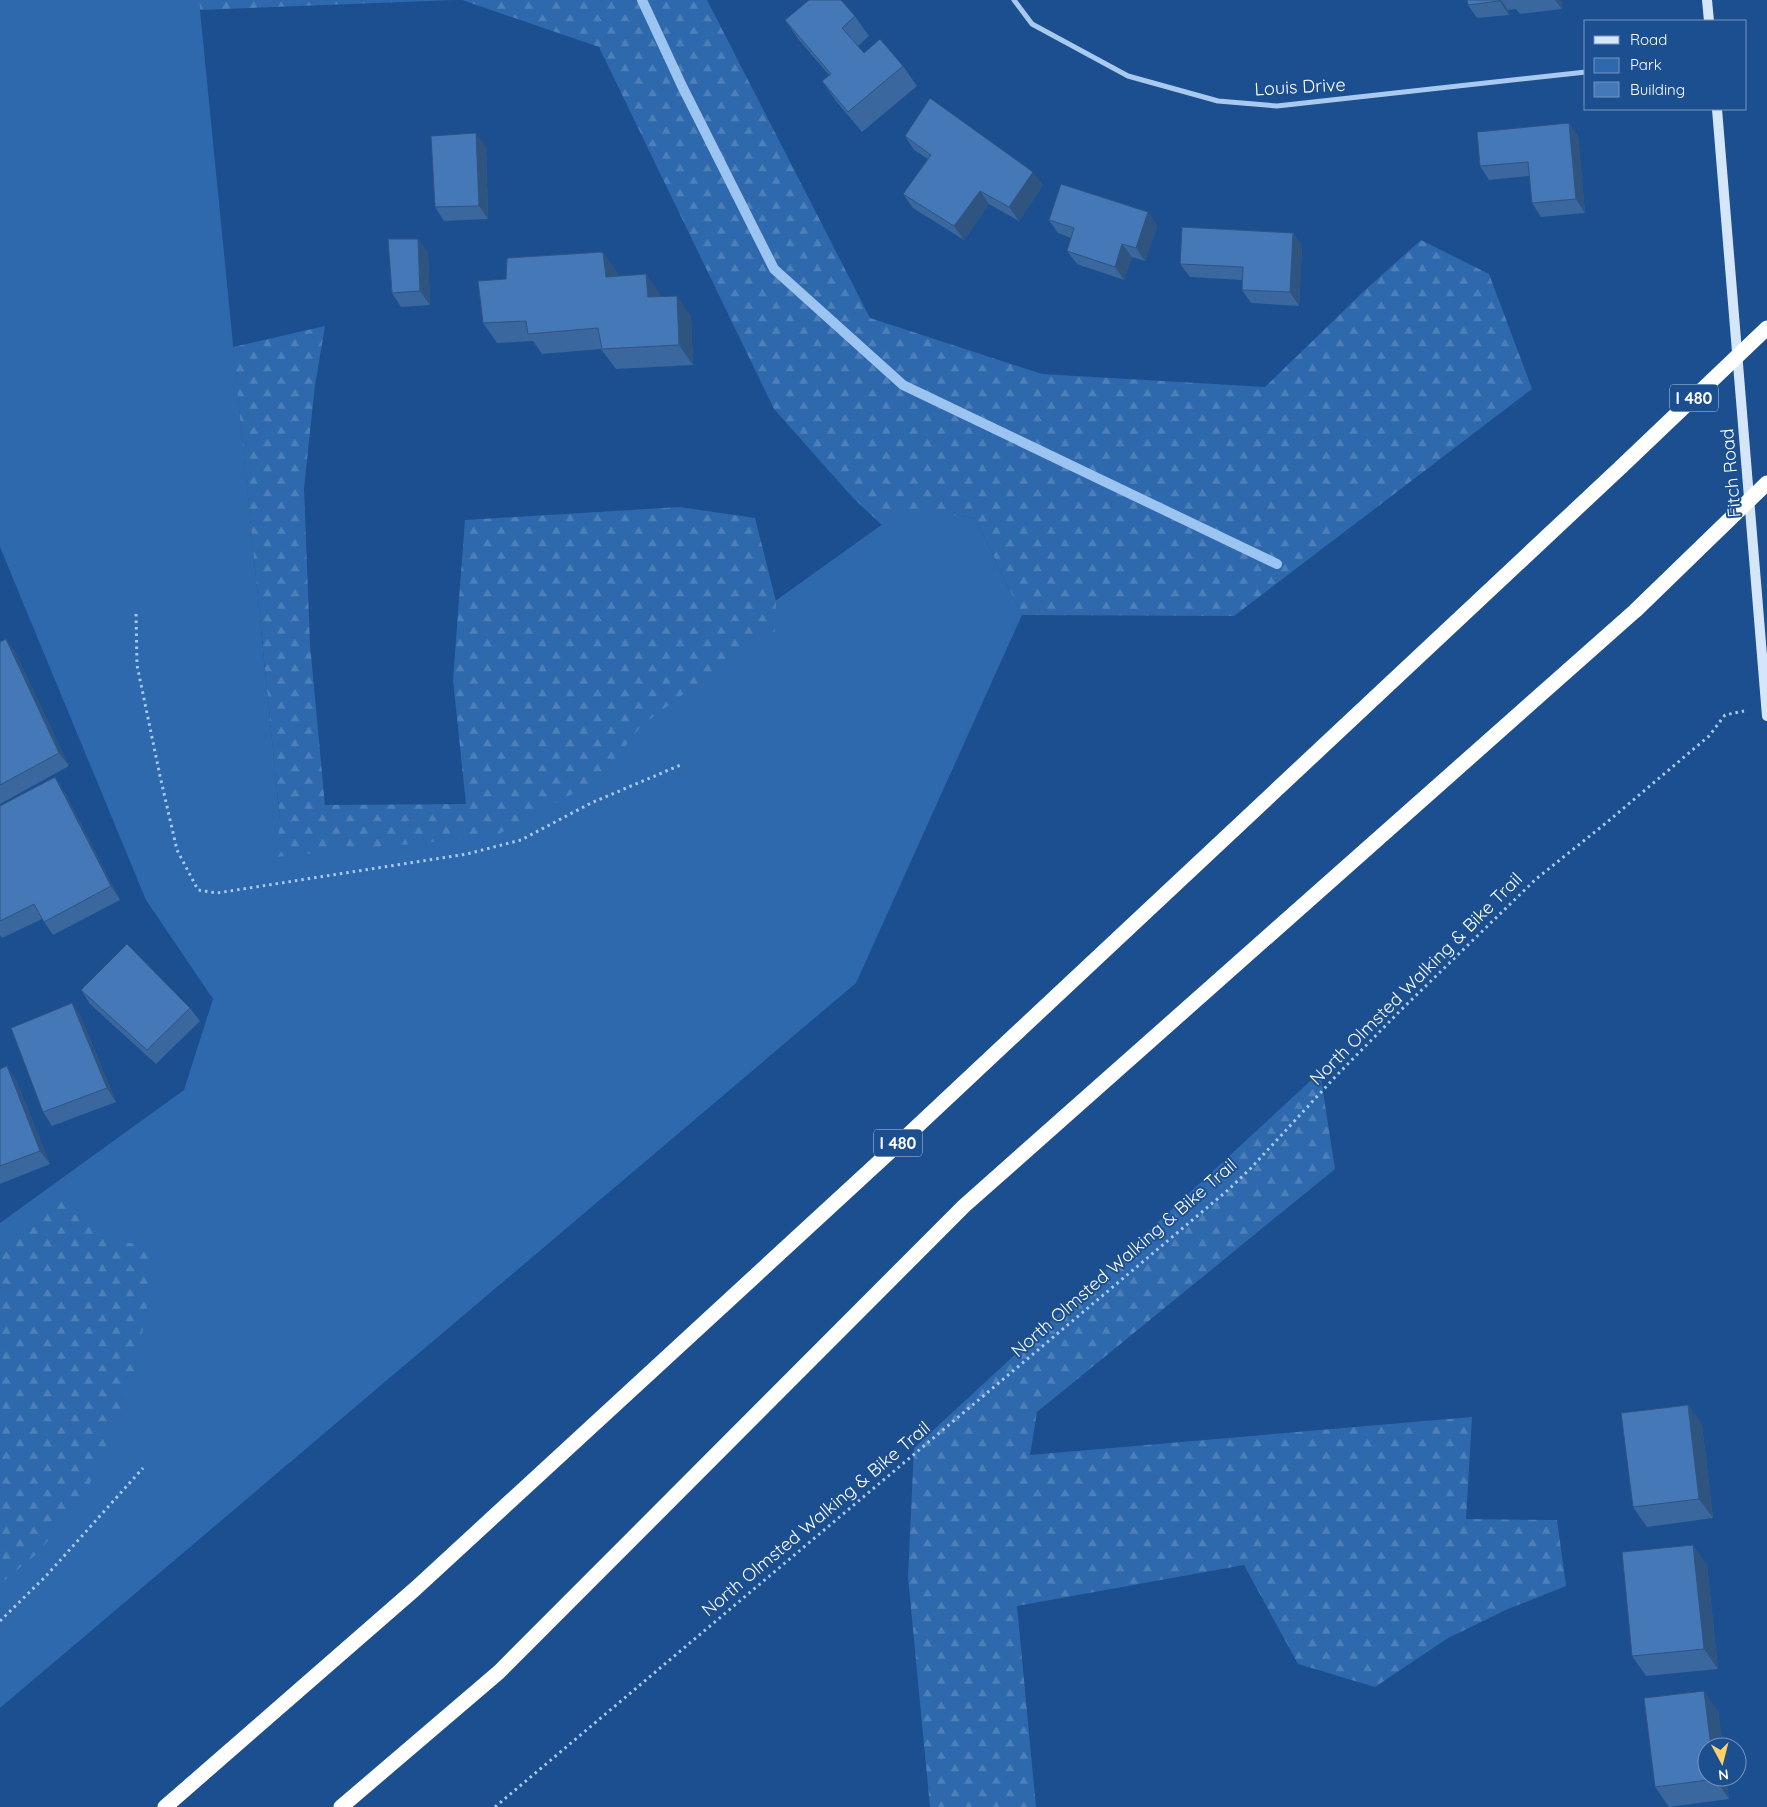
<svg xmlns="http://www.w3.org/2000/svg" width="1767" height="1807" font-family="Quicksand,sans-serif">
	<defs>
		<pattern id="forest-firs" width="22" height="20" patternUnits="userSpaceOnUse" patternTransform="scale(1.25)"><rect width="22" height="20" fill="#2e69ad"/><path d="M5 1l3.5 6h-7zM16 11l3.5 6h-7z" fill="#4d80b9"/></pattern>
	</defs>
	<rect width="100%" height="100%" fill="#1b4f8f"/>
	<path fill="#2e69ad" d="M 0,0 L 199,0 L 282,841 L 473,818 L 905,508 L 975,518 L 1022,615 L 856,983 L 0,1708 L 0,1223 L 184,1090 L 213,999 L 146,900 L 0,547 Z"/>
	<path fill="url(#forest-firs)" d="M 199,0 L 454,0 L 200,10 Z
		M 462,0 L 707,0 L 870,318 L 1042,374 L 1265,387 L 1364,291 L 1421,240 L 1489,274 L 1532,389 L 1234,616 L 1022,615 L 975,518 L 905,509 L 882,525 L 854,499 L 774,409 L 599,47 Z
		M 325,326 L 315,385 L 304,488 L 310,644 L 325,805 L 466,804 L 453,680 L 465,520 L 679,507 L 755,518 L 776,601 L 775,631 L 717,669 L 641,726 L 601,778 L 495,836 L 276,857 L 280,820 L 233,347 Z
		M 1320,1072 L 1335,1169 L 1037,1412 L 1030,1455 L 1472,1417 L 1466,1519 L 1557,1520 L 1566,1586 L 1508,1609 L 1448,1638 L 1375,1687 L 1298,1664 L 1244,1565 L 1017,1606 L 1036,1807 L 930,1807 L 908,1577 L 914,1448 Z
		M 58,1196 L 102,1238 L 157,1248 L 135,1374 L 88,1488 L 40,1551 L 0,1584 L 0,1247 Z"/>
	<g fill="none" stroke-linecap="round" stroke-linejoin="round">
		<path stroke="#9cc4f0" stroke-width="10" d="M 642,0 L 682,86 L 774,269 L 903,385 L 1277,564"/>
		<path stroke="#a9c9ee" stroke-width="3" stroke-dasharray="2.5 4" stroke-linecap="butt" d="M 136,614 L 137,665 L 160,776 L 177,850 L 198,890 L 217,893 L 467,854 L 521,840 L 591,803 L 683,764
			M 0,1621 L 46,1576 L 143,1468
			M 495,1807 L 1228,1190 L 1251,1168 L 1336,1076 L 1401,1010 L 1536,879 L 1606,823 L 1709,736 L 1725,715 L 1744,711"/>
		<path stroke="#a9c9ee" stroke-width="5" d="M 1014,0 L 1032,24 L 1128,76 L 1218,101 L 1277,106 L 1586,72"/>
		<path stroke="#d6e6fa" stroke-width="10" d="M 1707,0 L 1709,21
			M 1717,109 L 1767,716"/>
		<path stroke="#fff" stroke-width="15" d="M 165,1807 L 415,1589 L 894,1148 L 1621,467
			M 341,1807 L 499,1672 L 964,1206 L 1636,610"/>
		<path stroke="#fff" stroke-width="15" d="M 1621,467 L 1767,328
			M 1636,610 L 1767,483"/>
	</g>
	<path fill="#3a679d" d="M 1467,0 L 1561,0 L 1562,9 L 1520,14 L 1516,9 L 1508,10 L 1509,15 L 1477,18 L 1468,5 Z
		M 855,16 L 869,36 L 858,46 L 864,53 L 903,66 L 917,86 L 862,132 L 836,101 L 822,81 L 829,75 L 799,40 L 785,20 Z
		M 905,136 L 1043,185 L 1019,221 L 989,204 L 964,240 L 913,208 L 903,194 L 928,159 L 914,150 Z
		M 1578,136 L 1585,213 L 1541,217 L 1532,203 L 1529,176 L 1489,180 L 1480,166 Z
		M 486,147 L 488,219 L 444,221 L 435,207 Z
		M 1148,212 L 1157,226 L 1145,261 L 1132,257 L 1124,280 L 1077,264 L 1067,251 L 1071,238 L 1058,233 L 1049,220 Z
		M 1293,233 L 1302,246 L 1299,306 L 1251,303 L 1242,290 L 1242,280 L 1190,277 L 1180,264 Z
		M 418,239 L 428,253 L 430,305 L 401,307 L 392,293 Z
		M 617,272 L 618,276 L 660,294 L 660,296 L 691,316 L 693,365 L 616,369 L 601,349 L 542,354 L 533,341 L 497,343 L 483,323 Z
		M 6,639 L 15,652 L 69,766 L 0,804 L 0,642 Z
		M 64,791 L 120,900 L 53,935 L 42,919 L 2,938 L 0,935 L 0,806 Z
		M 81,990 L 190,1008 L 200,1021 L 156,1064 L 90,1004 Z
		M 72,1003 L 81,1017 L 116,1102 L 52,1126 L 43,1112 Z
		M 0,1069 L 16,1080 L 50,1164 L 0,1184 Z
		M 1688,1405 L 1702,1425 L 1713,1518 L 1647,1527 L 1633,1507 Z
		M 1707,1565 L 1718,1669 L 1646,1676 L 1632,1656 Z
		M 1718,1711 L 1723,1747 L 1707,1747 L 1726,1777 L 1729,1799 L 1669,1807 L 1655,1787 Z"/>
	<path fill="#305480" d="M 1499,0 L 1501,0 L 1508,10 L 1509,15 Z
		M 1555,0 L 1561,0 L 1562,9 Z
		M 1569,123 L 1578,136 L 1585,213 L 1576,199 Z
		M 476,133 L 486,147 L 488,219 L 479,206 Z
		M 1033,172 L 1043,185 L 1019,221 L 1009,207 Z
		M 980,191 L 989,204 L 964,240 L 954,226 Z
		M 1148,212 L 1157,226 L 1145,261 L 1136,248 Z
		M 1293,233 L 1302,246 L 1299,306 L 1290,292 Z
		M 418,239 L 428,253 L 430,305 L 420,291 Z
		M 1122,244 L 1132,257 L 1124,280 L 1115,267 Z
		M 603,252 L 617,272 L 620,297 L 606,277 Z
		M 646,274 L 660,294 L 662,317 L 648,297 Z
		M 677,296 L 691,316 L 693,365 L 679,345 Z
		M 6,639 L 15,652 L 69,766 L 59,753 Z
		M 55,777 L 64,791 L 120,900 L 111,886 Z
		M 72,1003 L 81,1017 L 116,1102 L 107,1088 Z
		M 7,1066 L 16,1080 L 50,1164 L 40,1151 Z
		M 1688,1405 L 1702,1425 L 1713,1518 L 1699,1499 Z
		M 1693,1545 L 1707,1565 L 1718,1669 L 1704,1649 Z
		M 1704,1691 L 1718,1711 L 1723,1747 L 1711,1747 Z
		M 1715,1777 L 1726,1777 L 1729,1799 L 1715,1779 Z"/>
	<path fill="#4478b7" stroke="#305480" d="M 809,0 L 841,0 L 855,16 L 842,28 L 864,53 L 880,39 L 903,66 L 848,112 L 822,81 L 831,74 L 785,20 Z
		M 1467,0 L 1499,0 L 1499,1 L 1468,5 Z
		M 930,98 L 1033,172 L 1009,207 L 980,191 L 954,226 L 903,194 L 931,155 L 905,136 Z
		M 1569,123 L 1576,199 L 1532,203 L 1528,162 L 1480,166 L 1477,132 Z
		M 476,133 L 479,206 L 435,207 L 431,136 Z
		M 1061,184 L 1148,212 L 1136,248 L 1122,244 L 1115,267 L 1067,251 L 1074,228 L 1049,220 Z
		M 1182,227 L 1293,233 L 1290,292 L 1242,290 L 1243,267 L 1180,264 Z
		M 388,239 L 418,239 L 420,291 L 392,293 Z
		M 603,252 L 606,277 L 646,274 L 648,297 L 677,296 L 679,345 L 602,349 L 598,328 L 528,334 L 526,321 L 483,323 L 478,281 L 506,279 L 507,258 Z
		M 6,639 L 59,753 L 0,785 L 0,642 Z
		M 55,777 L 111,886 L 44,922 L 34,904 L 0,921 L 0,806 Z
		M 127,944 L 190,1008 L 147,1050 L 81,990 Z
		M 72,1003 L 107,1088 L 43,1112 L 11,1028 Z
		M 7,1066 L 40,1151 L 0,1166 L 0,1069 Z
		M 1688,1405 L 1699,1499 L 1633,1507 L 1621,1413 Z
		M 1693,1545 L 1704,1649 L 1632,1656 L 1622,1552 Z
		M 1704,1691 L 1711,1747 L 1707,1747 L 1707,1777 L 1715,1777 L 1715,1779 L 1655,1787 L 1644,1698 Z"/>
	<g text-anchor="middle" stroke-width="4" stroke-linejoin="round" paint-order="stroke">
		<g fill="#1b4f8f" stroke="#bbcadd" stroke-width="1">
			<rect x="1670" y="384.5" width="48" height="27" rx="4"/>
			<rect x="874" y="1129.5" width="48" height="27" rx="4"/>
		</g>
		<g font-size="16" font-weight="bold" fill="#fff">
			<text x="1694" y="404">I 480</text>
			<text x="898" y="1149">I 480</text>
		</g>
		<g font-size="18" fill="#fff" stroke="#1b4f8f">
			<text transform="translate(1300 87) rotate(-3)" y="6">Louis Drive</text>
			<text transform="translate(1731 473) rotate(-95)" y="6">Fitch Road</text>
			<text transform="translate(1416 979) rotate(-45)" y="6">North Olmsted Walking &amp; Bike Trail</text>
			<text transform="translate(1124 1258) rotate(-41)" y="6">North Olmsted Walking &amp; Bike Trail</text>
			<text transform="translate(816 1519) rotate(-40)" y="6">North Olmsted Walking &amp; Bike Trail</text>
		</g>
	</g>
	<rect x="1584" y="20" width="162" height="90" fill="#1b4f8f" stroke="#7695bc"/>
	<rect x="1594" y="36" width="25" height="8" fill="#d6e6fa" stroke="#7695bc"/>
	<text x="1630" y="45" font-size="15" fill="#ffffff">Road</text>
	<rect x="1594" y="58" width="25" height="15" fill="#2e69ad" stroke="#7695bc"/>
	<text x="1630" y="70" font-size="15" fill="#ffffff">Park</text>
	<rect x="1594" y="82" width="25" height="15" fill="#4478b7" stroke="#7695bc"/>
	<text x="1630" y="95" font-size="15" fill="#ffffff">Building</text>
	<g transform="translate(1722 1762) rotate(173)"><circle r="24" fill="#1b4f8f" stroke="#7695bc"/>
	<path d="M0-4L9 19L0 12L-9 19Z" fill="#ffd166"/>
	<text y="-8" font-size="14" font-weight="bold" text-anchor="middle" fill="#ffffff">N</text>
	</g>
</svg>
